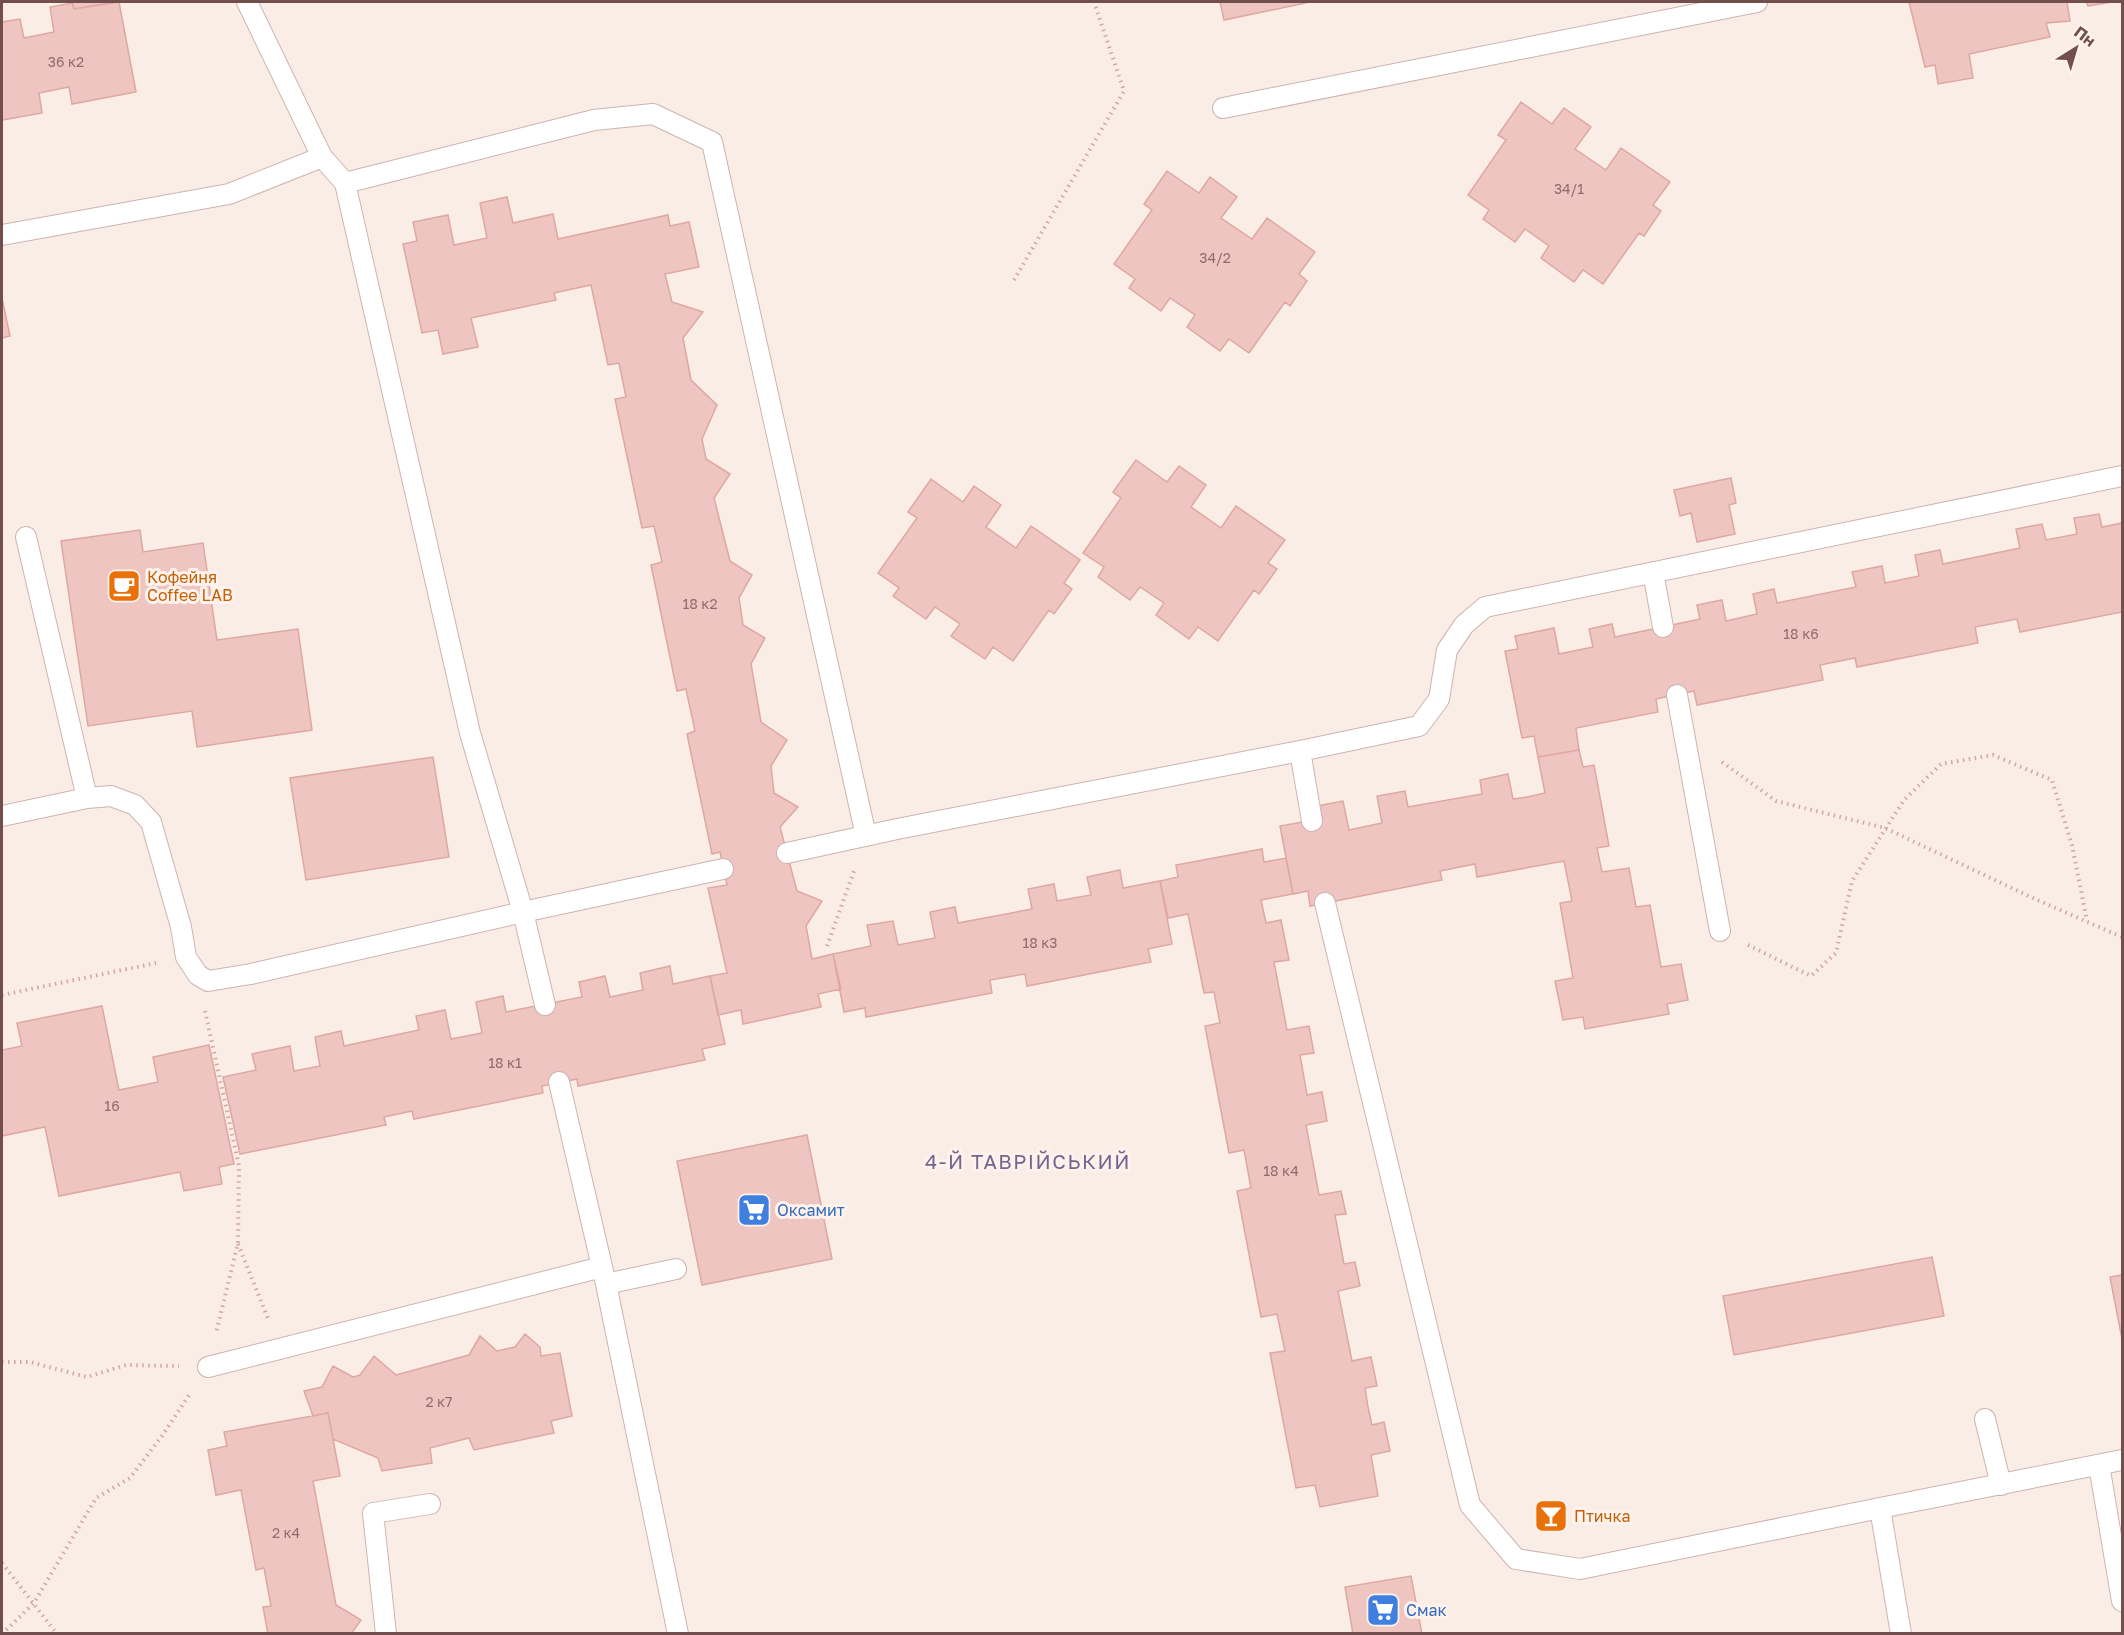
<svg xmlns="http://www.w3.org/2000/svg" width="2124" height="1635" font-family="'Golos Text',sans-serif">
	<rect width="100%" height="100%" fill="#faede6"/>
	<path fill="#eec5c0" stroke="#dfa7a2" stroke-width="1.5" d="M 72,2 L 116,2 L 74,9 Z
		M 119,2 L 136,92 L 72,104 L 69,87 L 39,93 L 42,113 L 2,120 L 2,22 L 20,19 L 24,38 L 54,32 L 50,7 L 72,3 L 74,9 Z
		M 1220,2 L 1306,2 L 1306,3 L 1224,20 Z
		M 1909,2 L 2067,2 L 2070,21 L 2046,23 L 2050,37 L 1969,54 L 1973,78 L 1938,84 L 1935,65 L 1925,67 Z
		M 2086,2 L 2112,2 L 2088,6 Z
		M 1521,102 L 1552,124 L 1564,108 L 1591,127 L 1575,149 L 1606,170 L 1621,148 L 1670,182 L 1653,205 L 1661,211 L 1644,236 L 1639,233 L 1603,284 L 1583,270 L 1574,282 L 1541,258 L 1549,246 L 1525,229 L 1515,242 L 1483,219 L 1489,210 L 1468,195 L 1506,140 L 1498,135 Z
		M 1167,171 L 1199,193 L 1210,177 L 1237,197 L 1221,218 L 1252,239 L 1267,218 L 1315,252 L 1299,274 L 1307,281 L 1290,306 L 1285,302 L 1249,353 L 1229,339 L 1220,351 L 1187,327 L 1195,315 L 1170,298 L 1161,311 L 1129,288 L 1135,279 L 1114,264 L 1152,210 L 1144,204 Z
		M 507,197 L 513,223 L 553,214 L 558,239 L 668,215 L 670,226 L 689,222 L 699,267 L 665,274 L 672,302 L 703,312 L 683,338 L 691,380 L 717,405 L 702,439 L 706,459 L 730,474 L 714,498 L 730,561 L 752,575 L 739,598 L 743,625 L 765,638 L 751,664 L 761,722 L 787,740 L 771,766 L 774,793 L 798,807 L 780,827 L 797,891 L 822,901 L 806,926 L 812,959 L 833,954 L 841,989 L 818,994 L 821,1007 L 743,1024 L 741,1010 L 718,1015 L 710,976 L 727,973 L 708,888 L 727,885 L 720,852 L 712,854 L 687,734 L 695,731 L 686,689 L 677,691 L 651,565 L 662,562 L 654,526 L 642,528 L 615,399 L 626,397 L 619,363 L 608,365 L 591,285 L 554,293 L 556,300 L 471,318 L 478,347 L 443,354 L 438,330 L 422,333 L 403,244 L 417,241 L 413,222 L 448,215 L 454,245 L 487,238 L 480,203 Z
		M 2,298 L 10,336 L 2,338 Z
		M 1136,460 L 1167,482 L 1179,466 L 1206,485 L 1191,507 L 1221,528 L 1236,506 L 1285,540 L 1268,563 L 1277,569 L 1259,594 L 1254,590 L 1218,641 L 1198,627 L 1189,639 L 1156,615 L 1164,603 L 1140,587 L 1130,600 L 1098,577 L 1104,567 L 1083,553 L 1121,498 L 1113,492 Z
		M 1731,478 L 1736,503 L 1729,505 L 1735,534 L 1697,542 L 1691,513 L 1680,516 L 1674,490 Z
		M 931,479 L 963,502 L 974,486 L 1001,505 L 986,527 L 1016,548 L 1031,526 L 1080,560 L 1064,583 L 1072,589 L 1054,614 L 1049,610 L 1013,661 L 993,647 L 985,659 L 951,636 L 960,624 L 935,607 L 926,619 L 893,596 L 899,588 L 878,573 L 917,518 L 908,512 Z
		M 2099,514 L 2102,527 L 2122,523 L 2122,612 L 2020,632 L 2017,619 L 1975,627 L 1978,643 L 1857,667 L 1855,658 L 1820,665 L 1823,680 L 1697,705 L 1694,691 L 1656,699 L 1658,712 L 1576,728 L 1579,750 L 1538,757 L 1534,736 L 1522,738 L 1505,651 L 1518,649 L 1515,636 L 1554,628 L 1559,654 L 1593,647 L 1589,629 L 1612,624 L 1615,637 L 1700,619 L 1697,605 L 1722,600 L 1726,621 L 1757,614 L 1753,594 L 1774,589 L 1777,603 L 1856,587 L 1852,572 L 1882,566 L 1885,583 L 1919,576 L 1915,555 L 1940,550 L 1943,564 L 2020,548 L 2016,529 L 2042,524 L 2046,540 L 2077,534 L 2074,518 Z
		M 140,530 L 143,552 L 203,543 L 217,640 L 298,629 L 312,730 L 197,747 L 192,711 L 88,726 L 61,541 Z
		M 1579,750 L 1583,767 L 1594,765 L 1609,846 L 1597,848 L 1602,872 L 1629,868 L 1636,907 L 1650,905 L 1661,967 L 1681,964 L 1688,1000 L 1667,1004 L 1669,1014 L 1585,1029 L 1583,1017 L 1563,1020 L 1555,981 L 1573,978 L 1560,903 L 1572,901 L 1564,861 L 1477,877 L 1475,864 L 1440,871 L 1442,880 L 1310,906 L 1308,891 L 1293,894 L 1280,826 L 1319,819 L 1316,806 L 1343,801 L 1349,830 L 1382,823 L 1377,796 L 1405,791 L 1408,807 L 1482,794 L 1480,780 L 1508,774 L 1513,799 L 1527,797 L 1545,793 L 1538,757 Z
		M 433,757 L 449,857 L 306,880 L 290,778 Z
		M 1262,849 L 1264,862 L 1286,858 L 1293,894 L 1261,900 L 1266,923 L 1281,920 L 1289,960 L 1274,962 L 1287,1030 L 1309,1026 L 1314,1053 L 1300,1055 L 1307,1095 L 1322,1092 L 1327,1121 L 1306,1125 L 1319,1195 L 1341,1191 L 1346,1214 L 1335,1215 L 1344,1264 L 1355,1262 L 1360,1286 L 1338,1291 L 1352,1361 L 1371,1357 L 1377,1386 L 1365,1388 L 1368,1407 L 1372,1425 L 1384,1422 L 1390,1451 L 1371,1455 L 1378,1496 L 1320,1507 L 1315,1485 L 1296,1488 L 1270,1353 L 1285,1351 L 1277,1314 L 1261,1317 L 1237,1191 L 1251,1188 L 1244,1150 L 1229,1153 L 1205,1026 L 1220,1023 L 1214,992 L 1204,993 L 1188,914 L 1168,918 L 1160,881 L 1178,877 L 1176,865 Z
		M 1120,870 L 1123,888 L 1160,881 L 1172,944 L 1148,949 L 1151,962 L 1027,986 L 1025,974 L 990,980 L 992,993 L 866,1017 L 865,1008 L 844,1012 L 833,954 L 871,946 L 867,925 L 893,921 L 898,945 L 935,938 L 930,912 L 955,907 L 958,923 L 1032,909 L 1028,889 L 1054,884 L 1057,901 L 1091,895 L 1087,877 Z
		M 670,966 L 673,984 L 710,976 L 725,1044 L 702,1049 L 705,1060 L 578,1086 L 577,1079 L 542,1086 L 543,1093 L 414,1119 L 412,1111 L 384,1117 L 386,1125 L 240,1154 L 223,1077 L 256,1070 L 252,1054 L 290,1046 L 294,1071 L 320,1066 L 315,1037 L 341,1031 L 344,1046 L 419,1030 L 416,1016 L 445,1010 L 451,1039 L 482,1033 L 476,1002 L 503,996 L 506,1012 L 582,997 L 579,982 L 605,976 L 610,997 L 643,990 L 640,973 Z
		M 102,1006 L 119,1090 L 158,1082 L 153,1057 L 209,1045 L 234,1164 L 219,1167 L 222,1184 L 184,1191 L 180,1172 L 59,1196 L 45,1127 L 2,1136 L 2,1050 L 22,1046 L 17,1023 Z
		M 807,1135 L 832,1259 L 702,1285 L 677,1161 Z
		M 1932,1257 L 1944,1316 L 1734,1355 L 1723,1296 Z
		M 2122,1275 L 2122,1339 L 2110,1277 Z
		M 525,1334 L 540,1347 L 541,1356 L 560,1353 L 572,1416 L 551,1421 L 554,1433 L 474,1450 L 469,1438 L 430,1448 L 432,1463 L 382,1471 L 378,1458 L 333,1439 L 328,1413 L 313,1416 L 304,1391 L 322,1387 L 333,1366 L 353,1377 L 360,1375 L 374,1356 L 396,1375 L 469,1355 L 480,1336 L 497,1351 L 515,1347 Z
		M 328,1413 L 340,1476 L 313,1481 L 336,1605 L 361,1620 L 351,1634 L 268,1634 L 263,1607 L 271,1606 L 264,1568 L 256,1570 L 241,1490 L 216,1495 L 208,1450 L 227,1446 L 224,1432 Z
		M 1411,1576 L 1422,1634 L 1353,1634 L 1345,1587 Z"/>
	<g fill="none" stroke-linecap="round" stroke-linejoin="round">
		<g stroke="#cdb4b0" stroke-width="22">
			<path id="service" d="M 1223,108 L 1757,2
				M 322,157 L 345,183 L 594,120 L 653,114 L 712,142 L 866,836
				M 345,183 L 470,733 L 523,912 L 545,1005
				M 2,235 L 229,194 L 322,157 L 247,2
				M 26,537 L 87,798
				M 1653,572 L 1663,627
				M 1677,695 L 1720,931
				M 1300,751 L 1419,726 L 1439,699 L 1447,650 L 1464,625 L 1485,607 L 2122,476
				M 2,816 L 87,798 L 111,796 L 135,805 L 151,822 L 181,927 L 186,957 L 198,975 L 208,981 L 251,974 L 523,912 L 723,869
				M 787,853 L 897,829 L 1300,751 L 1312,821
				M 1325,903 L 1470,1505 L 1516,1559 L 1580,1569 L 1880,1508 L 1901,1634
				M 559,1082 L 606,1284 L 676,1269
				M 606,1284 L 678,1634
				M 208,1367 L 602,1267
				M 1985,1419 L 2001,1485
				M 2099,1465 L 2122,1601
				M 1880,1508 L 2122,1460
				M 386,1634 L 373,1513 L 430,1504"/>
		</g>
		<path stroke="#d2a7a3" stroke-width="4" stroke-dasharray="1.5 4.5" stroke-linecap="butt" d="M 1014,280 L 1124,91 L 1094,2
			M 1722,762 L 1776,801 L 1885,828 L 2035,899 L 2122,937
			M 1748,945 L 1811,976 L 1836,953 L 1852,881 L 1904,800 L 1941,764 L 1993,755 L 2052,780 L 2072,845 L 2087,921
			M 827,946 L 854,871
			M 2,995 L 156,963
			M 205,1011 L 239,1166 L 238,1243 L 216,1333
			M 238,1244 L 269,1321
			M 2,1362 L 30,1362 L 87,1377 L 126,1365 L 179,1366
			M 2,1563 L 57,1634
			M 2,1634 L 34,1603 L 96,1498 L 130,1478 L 162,1436 L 191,1392"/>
		<use href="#service" stroke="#fff" stroke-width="20"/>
	</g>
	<defs>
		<g id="cafe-square" transform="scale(1.725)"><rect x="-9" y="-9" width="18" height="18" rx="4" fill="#e8710a" stroke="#fef2ec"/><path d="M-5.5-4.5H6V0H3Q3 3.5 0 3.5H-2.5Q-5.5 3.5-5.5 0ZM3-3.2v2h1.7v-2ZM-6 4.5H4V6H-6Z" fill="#fff"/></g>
		<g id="supermarket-square" transform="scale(1.725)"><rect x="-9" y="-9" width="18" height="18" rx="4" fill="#3f7fe0" stroke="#fef2ec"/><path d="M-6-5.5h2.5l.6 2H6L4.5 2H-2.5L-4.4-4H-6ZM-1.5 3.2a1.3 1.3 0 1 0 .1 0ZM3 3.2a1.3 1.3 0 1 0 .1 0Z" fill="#fff"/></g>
		<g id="bar-square" transform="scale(1.725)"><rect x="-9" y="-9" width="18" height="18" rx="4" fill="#e8710a" stroke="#fef2ec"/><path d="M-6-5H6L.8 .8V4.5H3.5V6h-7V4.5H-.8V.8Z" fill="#fff"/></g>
	</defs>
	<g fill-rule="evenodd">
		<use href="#cafe-square" x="124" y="586"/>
		<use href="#supermarket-square" x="754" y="1210"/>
		<use href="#bar-square" x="1551" y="1516"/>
		<use href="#supermarket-square" x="1383" y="1610"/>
	</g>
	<g text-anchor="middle" stroke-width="6" stroke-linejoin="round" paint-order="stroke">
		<g font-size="14" fill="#916c6a">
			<text x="66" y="67">36 к2</text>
			<text x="1569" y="194">34/1</text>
			<text x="1215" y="263">34/2</text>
			<text x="700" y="609">18 к2</text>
			<text x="1801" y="639">18 к6</text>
			<text x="1040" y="948">18 к3</text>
			<text x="505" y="1068">18 к1</text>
			<text x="112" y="1111">16</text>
			<text x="1281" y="1176">18 к4</text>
			<text x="439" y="1407">2 к7</text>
			<text x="286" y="1538">2 к4</text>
		</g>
		<g font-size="16" fill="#c56008" stroke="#fef2ec" text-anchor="start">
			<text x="147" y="583">Кофейня<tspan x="147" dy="18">Coffee LAB</tspan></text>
			<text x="1574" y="1522">Птичка</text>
		</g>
		<g font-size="16" fill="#366cbe" stroke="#fef2ec" text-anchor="start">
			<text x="777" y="1216">Оксамит</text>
			<text x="1406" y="1616">Смак</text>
		</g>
		<g font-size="20" letter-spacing="1.5" fill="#74658e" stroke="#fef2ec">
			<text x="1028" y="1169">4-Й ТАВРІЙСЬКИЙ</text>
		</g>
	</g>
	<rect width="2124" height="1635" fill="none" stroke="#724f4d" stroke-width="6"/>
	<g transform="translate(2076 48) rotate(37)" stroke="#fef2ec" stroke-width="4.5" paint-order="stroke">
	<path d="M0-4.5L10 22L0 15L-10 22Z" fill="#724f4d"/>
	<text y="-9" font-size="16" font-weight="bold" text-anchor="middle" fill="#724f4d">Пн</text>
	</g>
</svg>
